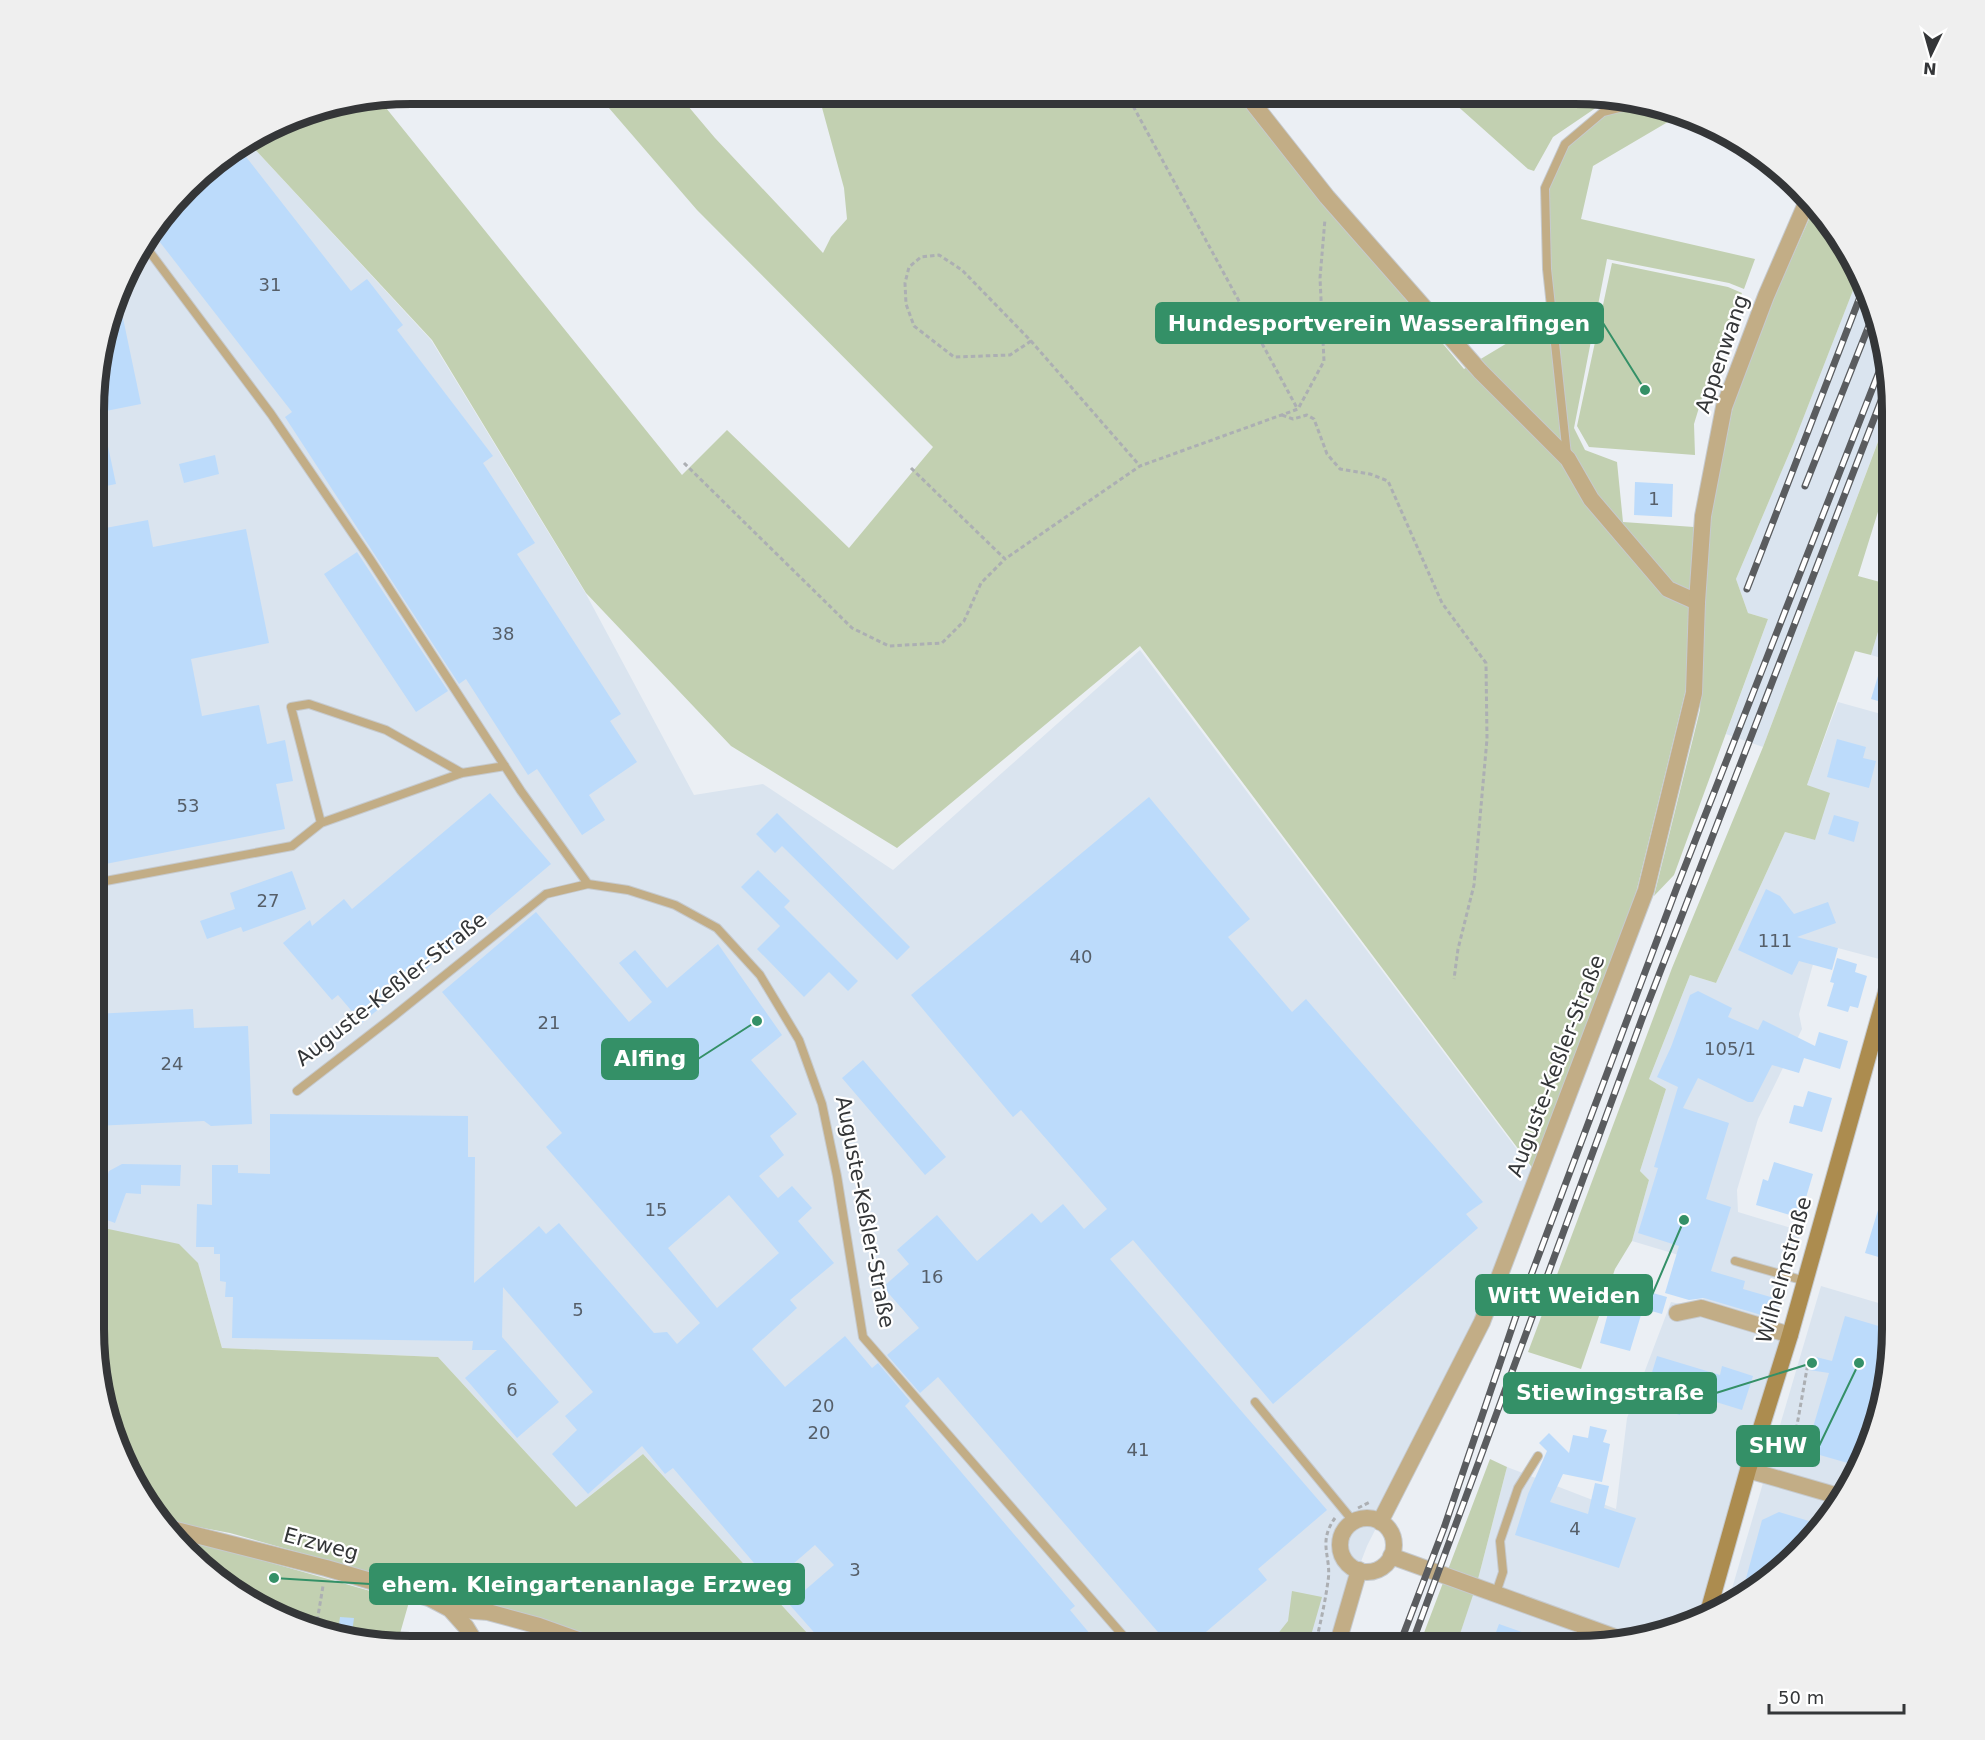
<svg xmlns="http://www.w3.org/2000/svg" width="1985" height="1740" font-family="'DejaVu Sans',sans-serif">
	<rect width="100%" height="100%" fill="#ebeff4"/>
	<path fill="#dae4ef" d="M 250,144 L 431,340 L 586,594 L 694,795 L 763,784 L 893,870 L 1140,650 L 1534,1172 L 1480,1322 L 1367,1546 L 1345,1603 L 1334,1646 L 820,1647 L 643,1454 L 576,1507 L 438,1357 L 222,1348 L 198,1264 L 94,1234 L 96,368 L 135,252 L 201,171 Z
		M 1859,275 L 1868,288 L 1891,389 L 1891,407 L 1763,747 L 1726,734 L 1768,619 L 1748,613 L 1736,579 L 1794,442 Z
		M 1891,589 L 1891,661 L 1871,655 Z
		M 1838,702 L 1892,717 L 1892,927 L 1883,960 L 1819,943 L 1799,1014 L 1802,1029 L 1758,1119 L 1737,1190 L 1738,1212 L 1801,1231 L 1773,1329 L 1785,1333 L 1703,1619 L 1697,1623 L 1628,1639 L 1477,1583 L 1507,1467 L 1616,1509 L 1627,1418 L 1671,1302 L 1701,1308 L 1712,1265 L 1632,1241 L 1649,1180 L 1640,1171 L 1666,1089 L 1649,1079 L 1690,975 L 1716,983 L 1785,832 L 1815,840 L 1807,785 Z
		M 1821,1286 L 1892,1307 L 1892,1330 L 1868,1452 L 1799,1554 L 1728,1602 Z
		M 1474,1590 L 1613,1642 L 1596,1646 L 1456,1646 Z"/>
	<path fill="#c2d0b1" d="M 596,93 L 677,93 L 715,138 L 823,253 L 831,237 L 847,219 L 844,188 L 821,104 L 815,93 L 1234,93 L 1464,369 L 1552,316 L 1545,188 L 1565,144 L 1603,112 L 1635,104 L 1678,116 L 1593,166 L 1581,219 L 1755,259 L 1744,289 L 1729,283 L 1607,259 L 1574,428 L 1585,450 L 1617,462 L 1623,522 L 1694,527 L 1691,645 L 1686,689 L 1637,889 L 1590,1030 L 1534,1170 L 1140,646 L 897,848 L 731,746 L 586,593 L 432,340 L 250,144 L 308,110 L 378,98 L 682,475 L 727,430 L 849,548 L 933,447 L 697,210 Z
		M 1444,94 L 1596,94 L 1618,100 L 1603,103 L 1553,137 L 1534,171 L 1528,169 Z
		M 1814,208 L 1859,275 L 1794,442 L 1736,579 L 1748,613 L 1768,619 L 1674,875 L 1654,896 L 1700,710 L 1704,601 L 1710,520 L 1733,406 L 1777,291 Z
		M 1612,263 L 1728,287 L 1742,293 L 1715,355 L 1694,424 L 1695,455 L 1589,447 L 1577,426 Z
		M 1890,410 L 1891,470 L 1858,576 L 1891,585 L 1891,589 L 1871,655 L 1855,651 L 1807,785 L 1830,793 L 1815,840 L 1785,832 L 1716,983 L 1690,975 L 1649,1079 L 1666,1089 L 1640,1171 L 1649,1180 L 1632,1241 L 1615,1269 L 1581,1369 L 1528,1352 L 1672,968 L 1763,747 Z
		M 99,1227 L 179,1244 L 198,1263 L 222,1348 L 438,1357 L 576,1507 L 643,1454 L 820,1647 L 618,1647 L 539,1620 L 230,1533 L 177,1523 L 165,1523 L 117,1452 L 94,1351 L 94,1234 Z
		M 1490,1459 L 1507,1467 L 1477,1583 L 1456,1646 L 1419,1646 Z
		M 173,1535 L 409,1602 L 397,1644 L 288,1623 L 186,1554 Z
		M 1292,1591 L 1322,1597 L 1308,1646 L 1263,1646 L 1272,1641 L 1288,1621 Z"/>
	<path fill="#bcdbfb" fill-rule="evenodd" d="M 243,153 L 351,291 L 367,279 L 403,325 L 397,330 L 493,456 L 483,463 L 535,543 L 517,554 L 621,714 L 610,721 L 637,762 L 589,795 L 605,820 L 582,835 L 537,769 L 528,775 L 466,679 L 459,684 L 285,417 L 292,412 L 152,232 L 199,174 L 206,183 Z
		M 119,299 L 141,404 L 96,413 L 96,368 Z
		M 102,418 L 116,484 L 96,488 L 96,419 Z
		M 215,455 L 219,474 L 184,483 L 179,464 Z
		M 1635,482 L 1673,484 L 1672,517 L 1634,515 Z
		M 148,520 L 153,547 L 246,529 L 269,643 L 191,659 L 202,716 L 259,705 L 267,744 L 285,740 L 293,781 L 276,784 L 285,829 L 95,866 L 95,530 Z
		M 357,552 L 448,691 L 416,712 L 324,574 Z
		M 1888,643 L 1891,644 L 1892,705 L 1871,699 Z
		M 1837,739 L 1866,747 L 1863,758 L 1876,761 L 1869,788 L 1827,777 Z
		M 490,793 L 551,864 L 362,1023 L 338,995 L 332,1000 L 283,943 L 310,920 L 312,926 L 344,899 L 352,909 Z
		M 1149,797 L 1250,919 L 1228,937 L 1292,1012 L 1306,999 L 1483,1202 L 1466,1214 L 1478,1228 L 1273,1404 L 1133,1240 L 1110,1259 L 1327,1510 L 1258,1569 L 1267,1580 L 1193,1643 L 1184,1633 L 1170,1646 L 938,1377 L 920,1393 L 887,1355 L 919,1328 L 883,1287 L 909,1264 L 897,1250 L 937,1215 L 977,1261 L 1032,1213 L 1041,1223 L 1063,1204 L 1084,1229 L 1107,1209 L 1021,1110 L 1013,1117 L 911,995 Z
		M 777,813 L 910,947 L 897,960 L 782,846 L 775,853 L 756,834 Z
		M 1834,815 L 1859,822 L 1854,842 L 1828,834 Z
		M 758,870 L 790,901 L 784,907 L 858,981 L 848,991 L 829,972 L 804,997 L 757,949 L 780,926 L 741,887 Z
		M 292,871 L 306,909 L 243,932 L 241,927 L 207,939 L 200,921 L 235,909 L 230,893 Z
		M 1766,889 L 1780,896 L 1794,914 L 1828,902 L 1836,923 L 1797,937 L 1838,948 L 1832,970 L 1799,961 L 1792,975 L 1738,950 Z
		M 536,912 L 629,1022 L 652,1002 L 619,963 L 635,950 L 667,988 L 718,944 L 782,1035 L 751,1060 L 797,1114 L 770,1136 L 784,1155 L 759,1176 L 778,1198 L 792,1186 L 812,1208 L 798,1221 L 834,1263 L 790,1300 L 797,1308 L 752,1349 L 785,1387 L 845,1336 L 872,1368 L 878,1363 L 910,1401 L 905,1406 L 1075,1606 L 1070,1610 L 1101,1647 L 1044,1647 L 1037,1638 L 1027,1647 L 827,1647 L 789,1604 L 834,1565 L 815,1545 L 771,1583 L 673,1468 L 665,1474 L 642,1446 L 588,1494 L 552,1454 L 577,1430 L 565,1416 L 593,1392 L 503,1287 L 502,1337 L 559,1402 L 517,1438 L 465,1378 L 497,1350 L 472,1350 L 473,1341 L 232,1338 L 233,1297 L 225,1297 L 226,1282 L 220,1281 L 220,1254 L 214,1254 L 214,1247 L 196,1247 L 197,1204 L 212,1205 L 212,1165 L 238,1165 L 238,1173 L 270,1174 L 270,1114 L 468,1116 L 468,1157 L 475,1157 L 474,1283 L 539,1226 L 546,1234 L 559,1223 L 654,1333 L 667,1332 L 677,1344 L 700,1323 L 546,1147 L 562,1133 L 442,992 ZM 729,1195 L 779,1253 L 717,1308 L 668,1248 Z
		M 1837,958 L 1857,964 L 1855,972 L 1867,976 L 1858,1008 L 1850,1006 L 1848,1012 L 1827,1006 L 1834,983 L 1830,982 Z
		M 1698,991 L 1732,1008 L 1728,1017 L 1758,1030 L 1763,1020 L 1815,1046 L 1819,1032 L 1848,1041 L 1840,1069 L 1804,1058 L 1799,1073 L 1772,1065 L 1753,1102 L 1748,1102 L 1698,1078 L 1683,1108 L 1729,1123 L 1706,1199 L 1731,1207 L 1711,1271 L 1745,1281 L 1743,1289 L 1774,1298 L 1768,1317 L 1704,1298 L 1689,1300 L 1665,1293 L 1679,1246 L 1638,1233 L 1658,1168 L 1654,1167 L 1678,1087 L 1657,1077 L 1671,1047 L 1690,995 Z
		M 193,1009 L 194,1028 L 248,1026 L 252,1124 L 211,1126 L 204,1121 L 94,1126 L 94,1014 Z
		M 863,1060 L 946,1157 L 925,1175 L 842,1078 Z
		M 1808,1091 L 1832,1098 L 1822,1132 L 1789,1123 L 1794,1105 L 1803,1107 Z
		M 1774,1162 L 1813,1174 L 1800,1218 L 1756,1205 L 1763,1179 L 1768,1181 Z
		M 122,1164 L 181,1165 L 180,1186 L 141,1185 L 141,1194 L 126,1193 L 115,1223 L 94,1215 L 94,1185 L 103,1189 L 109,1171 Z
		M 1878,1210 L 1892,1215 L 1892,1261 L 1865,1253 Z
		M 1646,1291 L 1667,1297 L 1662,1314 L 1641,1308 Z
		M 1610,1306 L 1641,1315 L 1630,1351 L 1600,1343 Z
		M 1845,1316 L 1892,1330 L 1868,1452 L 1858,1466 L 1806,1451 L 1829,1373 L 1809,1370 L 1812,1356 L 1832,1361 Z
		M 1657,1356 L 1720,1375 L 1722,1366 L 1753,1376 L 1742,1410 L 1687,1393 L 1680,1415 L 1647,1405 L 1655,1380 L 1650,1379 Z
		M 1590,1426 L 1607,1430 L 1603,1442 L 1610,1444 L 1602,1482 L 1563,1474 L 1550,1502 L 1588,1514 L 1595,1483 L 1609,1486 L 1604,1508 L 1636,1518 L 1619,1568 L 1515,1535 L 1528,1494 L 1547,1451 L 1539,1443 L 1549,1433 L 1569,1453 L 1573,1435 L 1588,1438 Z
		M 1779,1512 L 1819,1524 L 1799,1554 L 1742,1593 L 1762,1520 Z
		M 340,1617 L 354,1618 L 352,1633 L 338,1631 Z
		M 1499,1624 L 1556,1644 L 1556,1646 L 1491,1646 Z"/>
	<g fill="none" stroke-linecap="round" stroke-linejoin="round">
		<g stroke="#c6cace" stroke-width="10">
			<path id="service" d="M 143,243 L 271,414 L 370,559 L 521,791 L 588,884
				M 1567,455 L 1547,269 L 1545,188 L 1565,144 L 1603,112 L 1635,104
				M 462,773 L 386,730 L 309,704 L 291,707 L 321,823 L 462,773 L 505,766
				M 95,883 L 292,846 L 321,823
				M 297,1091 L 394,1016 L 546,894 L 588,884 L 628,890 L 675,905 L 717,928 L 760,975 L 799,1040 L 822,1104 L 837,1176 L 863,1337 L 1133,1647
				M 1735,1261 L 1805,1281
				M 1255,1402 L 1353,1521
				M 1496,1593 L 1503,1572 L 1500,1541 L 1518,1488 L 1538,1456"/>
		</g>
		<g stroke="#c6cace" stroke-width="18">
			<path id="minor" d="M 1245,93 L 1327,197 L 1480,371 L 1568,459 L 1591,499 L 1668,589 L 1697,602
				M 1677,1313 L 1701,1308 L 1790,1335
				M 450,1609 L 488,1612 L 539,1626 L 598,1647"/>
		</g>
		<g stroke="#c6cace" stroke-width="18">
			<path id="tertiary" d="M 1748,1470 L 1838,1496
				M1340 1545a27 27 0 1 1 54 0a27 27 0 1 1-54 0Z
				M 1380,1522 L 1482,1322 L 1646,890 L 1694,693 L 1697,602 L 1703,516 L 1724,407 L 1766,296 L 1808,199
				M 168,1528 L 326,1568 L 429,1598 L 450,1609 L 466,1627 L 478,1647
				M 1391,1556 L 1623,1640
				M 1337,1646 L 1359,1570"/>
		</g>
		<g stroke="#c6cace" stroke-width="18">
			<path id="secondary" d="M 1707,1616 L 1748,1470 L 1790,1335 L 1892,971"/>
		</g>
		<path stroke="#acafb3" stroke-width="3" stroke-dasharray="4.5 3" stroke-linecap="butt" d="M 1126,93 L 1297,408
			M 1031,341 L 1010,355 L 954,357 L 914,326 L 906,304 L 905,283 L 909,267 L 921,257 L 939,255 L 962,270 L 1031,341 L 1140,466
			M 1282,415 L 1293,419 L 1307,415 L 1314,419 L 1327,454 L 1340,469 L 1370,474 L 1388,481 L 1442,603 L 1486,663 L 1487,739 L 1474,885 L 1458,949 L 1454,979
			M 684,463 L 852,628 L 889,646 L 942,643 L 964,621 L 981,583 L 1005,559
			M 911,468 L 1005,559 L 1140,466 L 1298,409 L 1324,361 L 1320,278 L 1325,219
			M 1793,1466 L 1795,1458 L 1793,1448 L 1808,1363 L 1812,1363
			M 1358,1508 L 1370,1502
			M 316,1628 L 323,1586
			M 1315,1646 C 1320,1625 1325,1603 1328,1581 C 1332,1557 1317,1543 1335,1518"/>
		<use href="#service" stroke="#c2ad86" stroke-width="8"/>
		<use href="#minor" stroke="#c2ad86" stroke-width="16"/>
		<use href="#tertiary" stroke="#c2ad86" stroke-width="16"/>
		<use href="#secondary" stroke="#ac8c4f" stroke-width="16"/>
		<g stroke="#5a5c5f" stroke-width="7">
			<path id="rail" d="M 1805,486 L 1874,313
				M 1747,589 L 1865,284
				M 1399,1646 L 1444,1528 L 1517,1313 L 1677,887 L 1884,359
				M 1411,1646 L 1643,1016 L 1889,380"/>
		</g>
		<use href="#rail" stroke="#fff" stroke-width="4.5" stroke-dasharray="14" stroke-linecap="butt"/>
	</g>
	<g text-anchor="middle" stroke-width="4.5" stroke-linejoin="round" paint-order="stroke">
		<g font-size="18" fill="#565f69">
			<text x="270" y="291">31</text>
			<text x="1654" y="505">1</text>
			<text x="503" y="640">38</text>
			<text x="188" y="812">53</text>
			<text x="268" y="907">27</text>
			<text x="1775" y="947">111</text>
			<text x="1081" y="963">40</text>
			<text x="549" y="1029">21</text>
			<text x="1730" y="1055">105/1</text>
			<text x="172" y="1070">24</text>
			<text x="656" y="1216">15</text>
			<text x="932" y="1283">16</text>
			<text x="578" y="1316">5</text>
			<text x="512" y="1396">6</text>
			<text x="823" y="1412">20</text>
			<text x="819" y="1439">20</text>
			<text x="1138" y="1456">41</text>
			<text x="1575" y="1535">4</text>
			<text x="855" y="1576">3</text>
		</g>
		<g font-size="21" fill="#343638" stroke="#fff">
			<text transform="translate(1722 354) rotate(-71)" y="7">Appenwang</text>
			<text transform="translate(391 989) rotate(-38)" y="7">Auguste-Keßler-Straße</text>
			<text transform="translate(1556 1066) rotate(-69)" y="7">Auguste-Keßler-Straße</text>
			<text transform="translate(865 1212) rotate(79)" y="7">Auguste-Keßler-Straße</text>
			<text transform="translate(1784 1270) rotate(-74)" y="7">Wilhelmstraße</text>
			<text transform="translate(321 1544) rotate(15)" y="7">Erzweg</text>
		</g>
	</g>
	<path d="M0 0H1985V1740H0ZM411 104H1575A307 307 0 0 1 1882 411V1329A307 307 0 0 1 1575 1636H411A307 307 0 0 1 104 1329V411A307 307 0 0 1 411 104Z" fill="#efefef" fill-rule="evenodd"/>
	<path fill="none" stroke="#343638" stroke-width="8" d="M411 104H1575A307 307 0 0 1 1882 411V1329A307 307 0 0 1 1575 1636H411A307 307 0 0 1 104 1329V411A307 307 0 0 1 411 104Z"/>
	<path fill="none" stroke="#349067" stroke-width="2" d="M1645 390L1603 323M757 1021L698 1059M1684 1220L1652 1295M1812 1363L1716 1393M1859 1363L1819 1446M274 1578L370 1584"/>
	<g fill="#349067" stroke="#fff" stroke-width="2">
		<circle cx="1645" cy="390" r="6"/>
		<circle cx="757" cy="1021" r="6"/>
		<circle cx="1684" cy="1220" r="6"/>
		<circle cx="1812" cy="1363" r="6"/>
		<circle cx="1859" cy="1363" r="6"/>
		<circle cx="274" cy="1578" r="6"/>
	</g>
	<g fill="#349067" stroke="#349067" stroke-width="2">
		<rect x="1156" y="303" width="447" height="40" rx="6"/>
		<rect x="602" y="1039" width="96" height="40" rx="6"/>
		<rect x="1476" y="1275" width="176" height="40" rx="6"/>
		<rect x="1504" y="1373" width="212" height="40" rx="6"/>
		<rect x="1737" y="1426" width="82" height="40" rx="6"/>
		<rect x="370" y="1564" width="434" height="40" rx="6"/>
	</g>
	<g font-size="22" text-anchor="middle" font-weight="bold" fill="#fff">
		<text x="1379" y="331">Hundesportverein Wasseralfingen</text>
		<text x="650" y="1066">Alfing</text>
		<text x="1564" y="1303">Witt Weiden</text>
		<text x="1610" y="1400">Stiewingstraße</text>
		<text x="1778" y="1453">SHW</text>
		<text x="587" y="1592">ehem. Kleingartenanlage Erzweg</text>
	</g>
	<g transform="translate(1931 54) rotate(185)" stroke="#ffffff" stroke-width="4.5" paint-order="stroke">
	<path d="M0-4.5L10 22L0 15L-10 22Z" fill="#343638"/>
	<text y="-9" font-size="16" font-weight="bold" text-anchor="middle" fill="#343638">N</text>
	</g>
	<path d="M1769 1704v9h135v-9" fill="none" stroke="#343638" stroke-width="3"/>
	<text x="1778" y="1704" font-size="18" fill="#343638" stroke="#ffffff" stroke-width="4.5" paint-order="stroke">50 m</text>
</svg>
